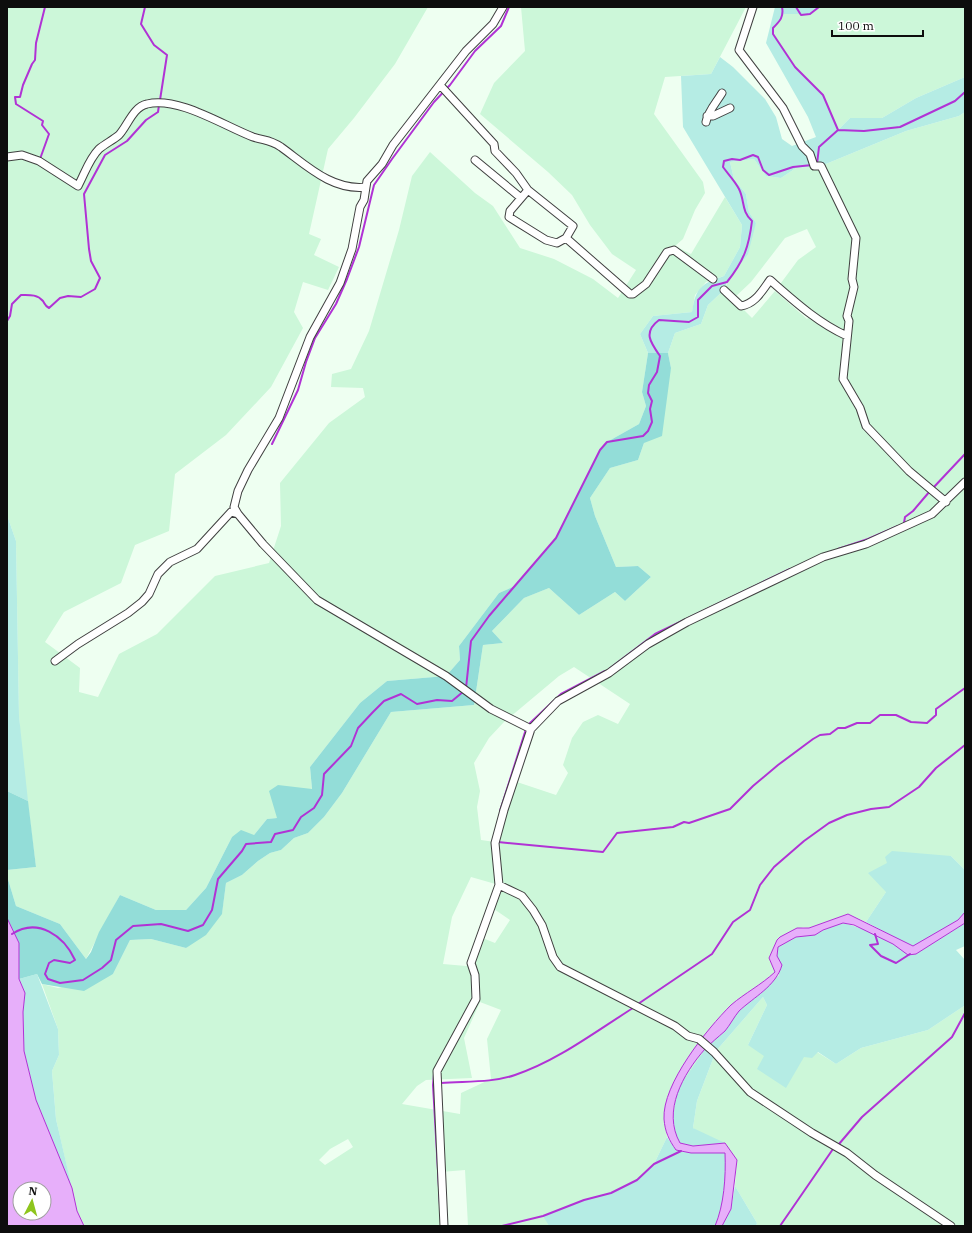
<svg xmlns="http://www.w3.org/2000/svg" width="972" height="1233" font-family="'IBM Plex Serif',serif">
	<rect width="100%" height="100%" fill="#eefff1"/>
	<path fill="#ccf7d9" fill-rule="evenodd" d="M 7,7 L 428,7 L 395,64 L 354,118 L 328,149 L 309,234 L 321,239 L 314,255 L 339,267 L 328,290 L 303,282 L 294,312 L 303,328 L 271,387 L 226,435 L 175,474 L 169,531 L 135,545 L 121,583 L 64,612 L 45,642 L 80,668 L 79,692 L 98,697 L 119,654 L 157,634 L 215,576 L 269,563 L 281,526 L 280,483 L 329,423 L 365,397 L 363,388 L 331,387 L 332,374 L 351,369 L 369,331 L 399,230 L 412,176 L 430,152 L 475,193 L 493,206 L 520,248 L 554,259 L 593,279 L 618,298 L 636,270 L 612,254 L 590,225 L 572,195 L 548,172 L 480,114 L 494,83 L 525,51 L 521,7 L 746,7 L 711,74 L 665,77 L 654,114 L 703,182 L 705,193 L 695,210 L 683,239 L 675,246 L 691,254 L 725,197 L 742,225 L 740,247 L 724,276 L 706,282 L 695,295 L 692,312 L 653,316 L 640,334 L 648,353 L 642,392 L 646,406 L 639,424 L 607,442 L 600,450 L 556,538 L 515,586 L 499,593 L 459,646 L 460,660 L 446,676 L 387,681 L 360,703 L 310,767 L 312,790 L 277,818 L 267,819 L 254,835 L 232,837 L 206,888 L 186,910 L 156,910 L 120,895 L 86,959 L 60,924 L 16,906 L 7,876 L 7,870 L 36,867 L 22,759 L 19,716 L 16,541 L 7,515 Z
		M 819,7 L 965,7 L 965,77 L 916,98 L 882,118 L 850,118 L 838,130 L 823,95 L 795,67 L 773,34 L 773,28 L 780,20 L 783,14 L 810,14 Z
		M 965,112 L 965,870 L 951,856 L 887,863 L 886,892 L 866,922 L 848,914 L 809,928 L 803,927 L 777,940 L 769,958 L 775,972 L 764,982 L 748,992 L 664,1118 L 667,1137 L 654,1164 L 637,1180 L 611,1193 L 584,1200 L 544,1216 L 549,1226 L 468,1226 L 465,1170 L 441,1172 L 444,1226 L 84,1226 L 77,1211 L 56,1119 L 52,1071 L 59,1055 L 58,1029 L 42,984 L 58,988 L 113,974 L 130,940 L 151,939 L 186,948 L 222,913 L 226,883 L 242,875 L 258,861 L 270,853 L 281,850 L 294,838 L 308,833 L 324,817 L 342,793 L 391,712 L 474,705 L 483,645 L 503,643 L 492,631 L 524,598 L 549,588 L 579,615 L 615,592 L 625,601 L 651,577 L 638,566 L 616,567 L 595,516 L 590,498 L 610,468 L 638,460 L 671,368 L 668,353 L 675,333 L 701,324 L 708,305 L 724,290 L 756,223 L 749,212 L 746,194 L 734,179 L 730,162 L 754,159 L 766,176 L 781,178 L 796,168 L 821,166 L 906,131 L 959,116 ZM 807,229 L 816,247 L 798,260 L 778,287 L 813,313 L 807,319 L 775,291 L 752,318 L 733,299 L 751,282 L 785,238 ZM 574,667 L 630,704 L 618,724 L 598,715 L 583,722 L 572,738 L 563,765 L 568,773 L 556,795 L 514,781 L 495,842 L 481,840 L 477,807 L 480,791 L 474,763 L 489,738 L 504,722 L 559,676 ZM 471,877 L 499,885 L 491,907 L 510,920 L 495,943 L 480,937 L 471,963 L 466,966 L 443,964 L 452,917 ZM 480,1002 L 501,1010 L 487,1039 L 491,1079 L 461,1093 L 460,1114 L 402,1104 L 417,1086 L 426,1080 L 472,1078 L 464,1038 ZM 348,1139 L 353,1147 L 325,1165 L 319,1160 L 330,1149 Z
		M 763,997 L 767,1005 L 748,1045 L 804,1057 L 817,1052 L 836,1064 L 861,1048 L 928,1030 L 964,1006 L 965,1003 L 965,1226 L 756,1226 L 757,1223 L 735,1186 L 737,1160 L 693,1128 L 697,1101 L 716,1051 Z"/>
	<path fill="#b5ece4" d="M 775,7 L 819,7 L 810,14 L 783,14 L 780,20 L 773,28 L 773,34 L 795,67 L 823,95 L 838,130 L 850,118 L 882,118 L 916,98 L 965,77 L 965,112 L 959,116 L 906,131 L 821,166 L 796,168 L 781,178 L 766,176 L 754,159 L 730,162 L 734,179 L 746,194 L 749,212 L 756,223 L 748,254 L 727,282 L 724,290 L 708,305 L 701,324 L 675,333 L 668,353 L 648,353 L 640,334 L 653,316 L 692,312 C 696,287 701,284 724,276 L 740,247 L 742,225 L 683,127 L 681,76 L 711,74 L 720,57 L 733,67 L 765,99 L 776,117 L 782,139 L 792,146 L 816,137 L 808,117 L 766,43 Z
		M 7,515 L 16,541 L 19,716 L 28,801 L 7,791 Z
		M 892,851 L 951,856 L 965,870 L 965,912 L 958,920 L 913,947 L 866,922 L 886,892 L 868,873 L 887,863 L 885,857 Z
		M 843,923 C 860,927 879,935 894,944 C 902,949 905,955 916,954 L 965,923 L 965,946 L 956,950 L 965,960 L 964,1006 L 928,1030 L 861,1048 L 836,1064 L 818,1052 L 812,1058 L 804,1057 L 786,1088 L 757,1069 L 764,1056 L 748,1045 L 767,1005 L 763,997 L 716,1051 L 697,1101 L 693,1128 L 725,1143 L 693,1146 L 680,1143 L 676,1136 L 673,1119 L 676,1095 L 683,1081 L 706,1048 L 726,1030 L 738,1012 L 779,975 L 777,956 L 778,947 L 796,937 L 815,935 L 823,930 Z
		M 37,974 L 58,1029 L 59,1055 L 52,1071 L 56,1119 L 72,1188 L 36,1100 L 24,1051 L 23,1012 L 25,993 L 19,979 Z
		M 667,1137 L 676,1150 L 681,1152 L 726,1153 C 726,1177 724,1205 715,1226 L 549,1226 L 543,1216 L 584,1200 L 611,1193 L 637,1180 L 654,1164 Z
		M 735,1186 L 757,1223 L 756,1226 L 722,1226 L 731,1209 Z"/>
	<path fill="#93ddd8" d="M 648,353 L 668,353 L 671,368 L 662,436 L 644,443 L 638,460 L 610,468 L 590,498 L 595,516 L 616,567 L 638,566 L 651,577 L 625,601 L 615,592 L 579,615 L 549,588 L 524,598 L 492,631 L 503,643 L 483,645 L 474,705 L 391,712 L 342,793 L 324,817 L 308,833 L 294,838 L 281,850 L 270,853 L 258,861 L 242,875 L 226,883 L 222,914 L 206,935 L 186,948 L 151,939 L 130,940 L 113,974 L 84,991 L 42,984 L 37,974 L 19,979 L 19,943 L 7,918 L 7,876 L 16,906 L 60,924 L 86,959 L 91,952 L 99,932 L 120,895 L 156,910 L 186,910 L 206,888 L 232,837 L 241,830 L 254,835 L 267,819 L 277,818 L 269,791 L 278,785 L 312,789 L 310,767 L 360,703 L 387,681 L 446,676 L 460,660 L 459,646 L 499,593 L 515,586 L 556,538 L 600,450 L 607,442 L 639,424 L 646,406 L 642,392 Z
		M 7,791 L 28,801 L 36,867 L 7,870 Z"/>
	<path fill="#e7affa" stroke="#b132d5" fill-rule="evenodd" d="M 965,912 L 965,923 L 916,954 L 908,955 L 893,944 L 854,925 L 843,923 L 823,930 L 815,935 L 796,937 L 778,947 L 777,956 L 782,965 C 776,986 754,997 739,1011 C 734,1017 730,1025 725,1031 C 718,1037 711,1043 705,1049 C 683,1074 662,1111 680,1143 L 693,1146 L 725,1143 L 737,1160 L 731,1209 L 722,1226 L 715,1226 C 724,1205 726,1177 725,1153 L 691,1153 L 676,1150 C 669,1140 665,1132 664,1119 C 662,1084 707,1029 731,1005 C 745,993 761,985 775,972 L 769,958 L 777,940 L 780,937 L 797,928 L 809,928 L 848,914 L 913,946 L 958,920 Z
		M 7,918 L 19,943 L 19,979 L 25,993 L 23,1012 L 24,1051 L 36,1100 L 72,1188 L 77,1211 L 84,1226 L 7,1226 ZM 20,1189 L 44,1189 L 44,1213 L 20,1213 Z"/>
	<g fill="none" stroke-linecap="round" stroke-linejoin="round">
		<path stroke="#b132d5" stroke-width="2" d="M 145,7 L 141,24 L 154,45 L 167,55 L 160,100
			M 782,7 C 784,17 780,21 773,28 L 773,34 L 795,67 L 823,95 L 838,130
			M 796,7 L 801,15 L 810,14 L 819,7
			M 40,159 L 49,134 L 42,125 L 43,121 L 16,104 L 15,97 L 20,97 L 23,85 L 32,64 L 35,60 L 36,43 L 45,7
			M 817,164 L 819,147 L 838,130 L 864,131 L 900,127 L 955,101 L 965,92
			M 7,321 L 10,316 L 12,304 L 21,295 C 29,295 37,294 43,301 C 45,304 45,306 49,308 L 60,298 L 68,296 L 81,297 L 95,289 L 100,278 L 91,261 L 89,249 L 84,194 L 105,155 L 127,141 L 146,120 L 158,112 L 159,105
			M 272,444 L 298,390 L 306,362 L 315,338 L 336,304 L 347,279 L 359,247 L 374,185 L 392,159 L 434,102 L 450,85 L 475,51 L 501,26 L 509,7
			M 933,488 L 965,454
			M 904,523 L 905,517 L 913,511 L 930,491
			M 838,549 L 868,539 L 898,526
			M 609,669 L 655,634 L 790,569
			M 466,688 L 471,641 L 489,616 L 556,538 L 600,450 L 607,442 L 643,436 L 648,431 L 652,422 L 650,409 L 652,401 L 648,393 L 649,385 L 657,372 L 660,356 C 650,342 643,332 659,320 L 689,322 L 698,317 L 698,300 L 712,286 L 727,282 C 744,261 749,246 752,221 C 741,211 745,201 739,189 C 735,181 728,174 723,167 L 724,161 L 732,159 L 740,160 L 753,155 L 758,157 L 763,170 L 769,175 L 793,167 L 812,165
			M 528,725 L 561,694 L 605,671
			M 500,811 L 526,729
			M 498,842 L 603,852 L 617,833 L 673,827 L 684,822 L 689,823 L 730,809 L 753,786 L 778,765 L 813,739 L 820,735 L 830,734 L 838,728 L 845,728 L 857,723 L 870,723 L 880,715 L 896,715 L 911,722 L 927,723 L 936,715 L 936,709 L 965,688
			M 12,934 C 38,917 64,936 75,960 L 70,963 L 54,960 L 49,963 L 45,974 L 48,979 L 60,983 L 83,980 L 102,968 L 111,960 L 116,940 L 133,926 L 161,924 L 188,931 L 203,925 L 212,910 L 218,879 L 242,851 L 246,844 L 271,842 L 275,834 L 293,830 L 301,817 L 314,808 L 322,795 L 324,774 L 351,746 L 358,728 L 373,712 L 384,701 L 401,694 L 417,704 L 437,700 L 452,701 L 464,691
			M 875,934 L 878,944 L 870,945 L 881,956 L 896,963 L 910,954
			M 638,1004 L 712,954 L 733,922 L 750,910 L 760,885 L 774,867 L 804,841 L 829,823 L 847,815 L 871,809 L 889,807 L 919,787 L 936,768 L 965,745
			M 434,1074 L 433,1085 L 440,1205
			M 441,1083 C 465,1081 492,1083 515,1075 C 557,1061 595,1032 633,1008
			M 839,1144 L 862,1117 L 952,1037 L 965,1013
			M 502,1226 L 543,1216 L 584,1200 L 611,1193 L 637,1180 L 654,1164 L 681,1151
			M 780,1226 L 833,1149"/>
		<g stroke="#404040" stroke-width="9">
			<path id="minor" d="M 753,7 L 739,50 L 783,108 L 802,146 L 810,154 L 814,166 L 821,166 L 856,238 L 852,279 L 854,287 L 847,316 L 849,321 L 843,379 L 860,408 L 866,426 L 909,471 L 946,502
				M 440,85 L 494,144 L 495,151 L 516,173 L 528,190 L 573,226 L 566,238 L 630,294 L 633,294 L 646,284 L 667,252 L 674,250 L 713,279
				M 707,116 L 713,116 L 730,108
				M 706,122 C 708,111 716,103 722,93
				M 7,157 L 22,155 L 39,161 L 78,186 C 85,173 89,159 99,149 C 105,144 113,140 119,135 C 128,125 133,107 147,104 C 178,96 224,126 253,137 C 265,141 269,139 281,147 C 306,165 332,191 366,187 L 367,181 L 382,164 L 393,145 L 466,51 L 493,24 L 503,7
				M 475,160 L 521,198
				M 366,187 L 364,200 L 360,207 L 352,249 L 340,283 L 310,337 L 279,418 L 248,470 L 238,491 L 234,507 L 238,514 L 263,544 L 317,600 L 446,676 L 491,709 L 531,729
				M 528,190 L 510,211 L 509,217 L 546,240 L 557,243 L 566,238
				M 724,290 L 741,306 C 755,304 762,291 770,280 C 794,301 818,323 847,336
				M 55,661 L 78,644 L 128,613 L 142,602 L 149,594 L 158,574 L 170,562 L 197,549 L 231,512 L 238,514
				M 499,885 L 522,896 L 533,910 L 542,925 L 553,957 L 560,967 L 675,1026 L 688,1036 L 699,1039 L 714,1052 L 750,1092 L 812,1133 L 847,1153 L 875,1175 L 951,1226
				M 444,1226 L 437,1071 L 476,999 L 475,975 L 471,963 L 499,885 L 495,843 L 504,810 L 531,729 L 558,701 L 609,673 L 648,644 L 687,622 L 823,557 L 866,544 L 932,514 L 965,482"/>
		</g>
		<use href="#minor" stroke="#fff" stroke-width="7"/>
	</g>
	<rect width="972" height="1233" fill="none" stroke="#0d0d0d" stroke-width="16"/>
	<g transform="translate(32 1201) rotate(6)"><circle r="19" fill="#ffffff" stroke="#9e9e9e"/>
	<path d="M0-3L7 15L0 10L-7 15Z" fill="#8ec51d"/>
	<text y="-6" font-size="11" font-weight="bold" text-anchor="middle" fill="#0d0d0d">N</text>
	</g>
	<path d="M832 30v6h91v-6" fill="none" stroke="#0d0d0d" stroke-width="2"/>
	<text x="838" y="30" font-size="12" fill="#0d0d0d" stroke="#ffffff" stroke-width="3" paint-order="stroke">100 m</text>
</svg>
